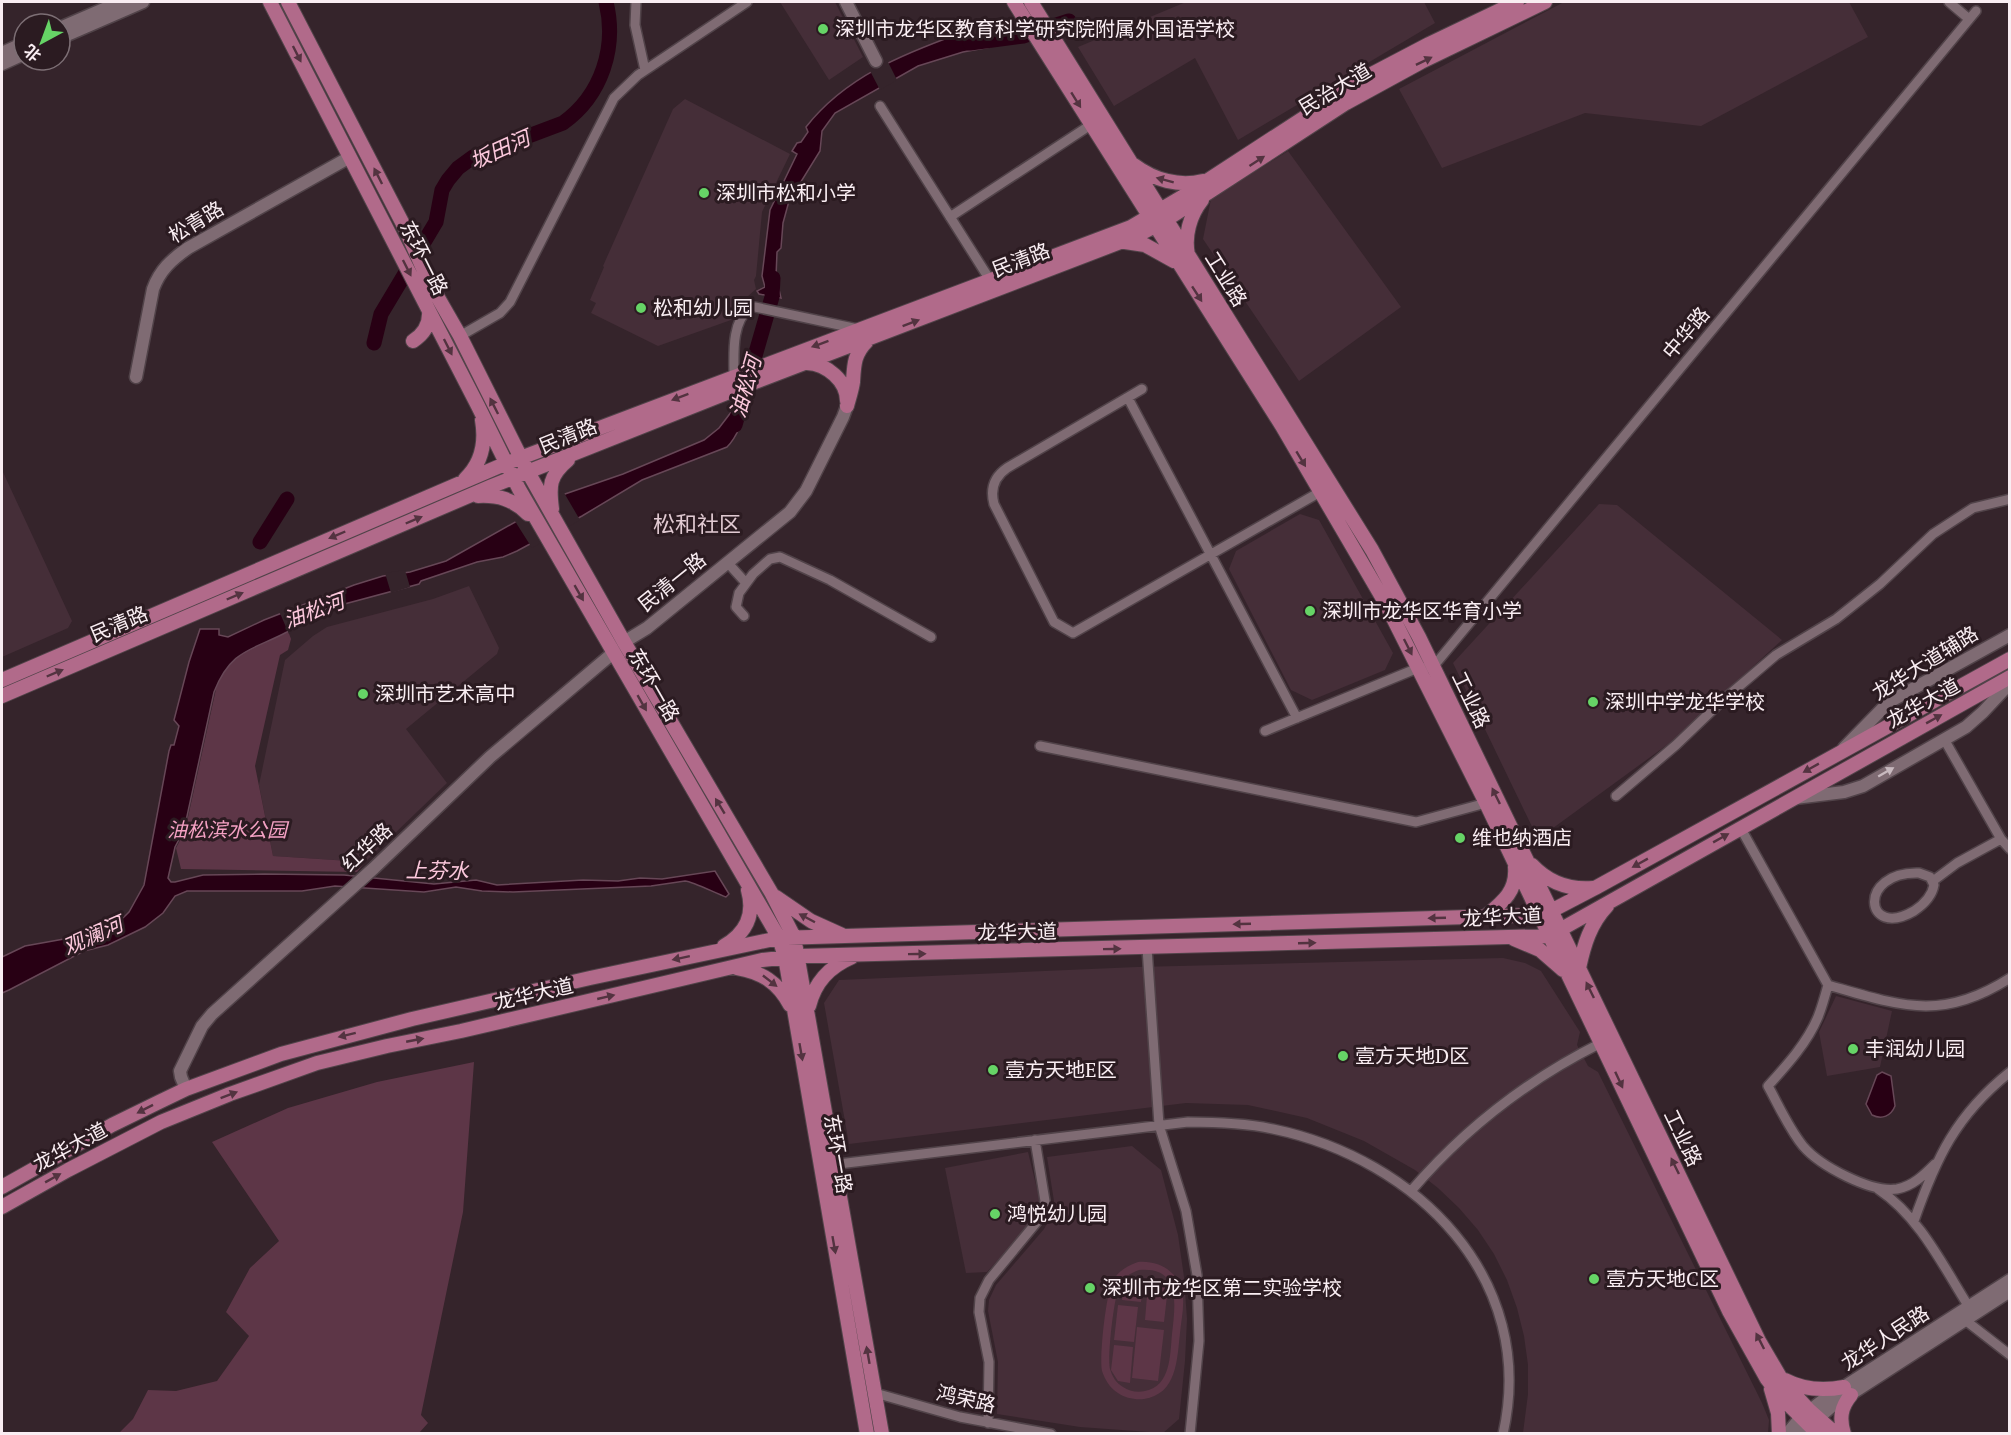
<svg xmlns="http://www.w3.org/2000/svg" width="2011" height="1435" font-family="'PT Serif','Noto Sans SC',serif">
	<rect width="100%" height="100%" fill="#35242b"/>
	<path fill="#452e38" d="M 780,2 L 835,2 L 863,57 L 829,80 Z
		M 1186,2 L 1424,2 L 1435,23 L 1238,140 L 1195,58 L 1114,106 L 1078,47 Z
		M 1564,2 L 1849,2 L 1868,37 L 1701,126 L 1585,113 L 1442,168 L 1399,89 Z
		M 685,99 L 790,154 L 762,212 L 756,276 L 754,280 L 756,289 L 738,305 L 731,320 L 658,346 L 591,313 L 596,303 L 590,300 L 604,267 L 603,266 L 673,109 Z
		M 1288,151 L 1401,307 L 1299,381 L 1203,239 L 1211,199 Z
		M 2,470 L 72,621 L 68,628 L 2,657 Z
		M 1599,504 L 1617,505 L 1782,640 L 1671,742 L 1538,839 L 1453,663 Z
		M 1300,514 L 1319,520 L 1393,653 L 1385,670 L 1312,700 L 1291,690 L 1229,569 L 1236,551 Z
		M 469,586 L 499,648 L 497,654 L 406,729 L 447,783 L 365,862 L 273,856 L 259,785 L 285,660 L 313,636 L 327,627 L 433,599 Z
		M 1503,958 L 1525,963 L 1541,971 L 1580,1032 L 1577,1045 L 1588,1066 L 1598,1072 L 1762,1403 L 1769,1420 L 1768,1433 L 1523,1433 L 1528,1394 L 1528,1365 L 1524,1336 L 1517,1308 L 1507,1280 L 1494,1254 L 1478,1230 L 1459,1208 L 1438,1188 L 1415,1170 L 1364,1141 L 1307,1118 L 1248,1105 L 1186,1103 L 849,1144 L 824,1003 L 839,980 L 1137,967 Z
		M 1836,996 L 1892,1011 L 1880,1067 L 1827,1076 L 1819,1032 Z
		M 1132,1146 L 1161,1170 L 1178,1235 L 1184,1277 L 1187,1319 L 1185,1361 L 1179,1419 L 1163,1433 L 1080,1427 L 997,1414 L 998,1362 L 988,1311 L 989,1300 L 996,1285 L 1044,1229 L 1049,1220 L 1054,1201 L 1047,1157 Z
		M 1028,1152 L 1040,1201 L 1030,1226 L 987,1272 L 966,1273 L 945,1168 Z"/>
	<path fill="#5d3647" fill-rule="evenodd" d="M 288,631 L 291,639 L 288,650 L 280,655 L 255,766 L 273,856 L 365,862 L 357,872 L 181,869 L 176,848 L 185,831 L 216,689 C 230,652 254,646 288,631 Z
		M 474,1062 L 463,1212 L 421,1415 L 428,1423 L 419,1433 L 119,1433 L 133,1419 L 148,1390 L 176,1391 L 217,1381 L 249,1336 L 226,1312 L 250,1268 L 279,1241 L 212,1142 L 288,1108 L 377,1082 Z
		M 1138,1262 C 1160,1260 1181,1273 1183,1297 C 1184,1309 1181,1322 1180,1333 C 1177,1360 1177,1394 1144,1399 C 1135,1400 1125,1398 1118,1393 C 1110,1388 1105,1380 1102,1371 C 1099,1358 1106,1292 1113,1281 C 1118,1271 1127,1266 1138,1262 ZM 1139,1270 C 1182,1266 1175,1306 1172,1334 C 1170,1355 1171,1386 1145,1391 C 1137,1393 1129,1391 1123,1387 C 1116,1383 1112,1376 1110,1369 C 1107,1358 1114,1297 1119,1287 C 1123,1278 1130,1273 1139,1270 Z
		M 1124,1282 L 1143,1284 L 1141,1302 L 1122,1300 Z
		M 1148,1284 L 1168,1287 L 1164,1322 L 1145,1320 Z
		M 1118,1305 L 1138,1307 L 1134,1342 L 1114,1340 Z
		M 1137,1327 L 1164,1330 L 1158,1381 L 1132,1378 Z
		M 1114,1345 L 1133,1347 L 1130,1383 L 1118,1381 L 1111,1370 Z"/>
	<path fill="#280014" stroke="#674757" stroke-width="1.5" d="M 991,32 L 990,47 L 963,52 L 918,66 L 835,113 L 822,131 L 820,151 L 789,201 L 783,223 L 781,248 L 777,252 L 776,277 L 781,298 L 759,294 L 757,291 L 765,287 L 762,276 L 770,210 L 797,154 L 792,151 L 797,143 L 801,142 L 808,132 L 806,127 C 845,77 903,54 961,33 L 965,38 Z
		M 746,406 C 742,421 738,436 727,447 L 642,480 L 582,516 L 517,551 L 503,557 L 477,562 L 421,581 L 419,584 L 326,609 C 320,617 310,615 302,621 C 296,624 292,629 287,632 C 251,651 231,649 214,692 L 184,830 L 175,847 L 168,878 L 171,882 L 175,882 L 203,875 L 264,874 L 344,875 L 434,884 L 476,880 L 497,885 L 583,880 L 618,881 L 640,878 L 662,879 L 715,871 L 729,894 L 726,897 C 715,893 694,882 685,881 L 651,886 L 513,892 L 482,891 L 456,887 L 424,892 L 335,886 L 302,891 L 187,891 L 175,896 L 163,913 L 145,927 L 108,945 L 84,951 L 9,990 L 2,993 L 2,957 L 25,946 L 92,934 L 123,918 L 129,912 L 144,885 L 169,751 L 171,745 L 174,745 L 179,726 L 174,720 L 189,662 L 200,629 L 219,629 L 219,635 L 228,637 L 264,620 L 354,585 L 383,576 L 410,572 L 446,561 L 565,494 L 623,474 L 704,440 L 719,428 L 732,411 Z
		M 1882,1072 L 1891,1076 L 1895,1106 C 1891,1116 1882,1120 1872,1115 L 1866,1104 L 1877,1075 Z"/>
	<path fill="#35242b" d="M 887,60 L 897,80 L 880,90 L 869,69 Z
		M 563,491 L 580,520 L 532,548 L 513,518 Z
		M 405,570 L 410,587 L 391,593 L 385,573 Z
		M 297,603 L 305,622 L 289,634 L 279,611 Z"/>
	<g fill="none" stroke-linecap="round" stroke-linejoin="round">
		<path stroke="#280014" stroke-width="15" d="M 970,43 L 1023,36 L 1069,21
			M 374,343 L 381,314 L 436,222 L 442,190 L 448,180 L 458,168 L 473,157 L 563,123 C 602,95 617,47 606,2
			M 735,425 L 772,297 L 773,278
			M 260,542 L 287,499"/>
		<g stroke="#514349" stroke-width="12">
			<path id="street" d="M 636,2 L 635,25 L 645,70
				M 1949,2 L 1969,19
				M 880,106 L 990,280
				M 950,217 L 1092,124
				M 460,336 L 500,313 L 510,302 L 614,98 L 638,75 L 747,2
				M 734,376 C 734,354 731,323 750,307 L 755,307 L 858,329
				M 1142,389 L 1007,468 C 994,477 990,489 994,504 L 1054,622 L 1073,633 L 1320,492
				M 1128,398 L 1297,718
				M 727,562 L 746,583
				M 744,616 L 736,607 L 739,593 L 753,574 L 770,559 L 780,557 L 830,580 L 931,637
				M 1265,731 L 1418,668 L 1433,667 L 1976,11
				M 1944,739 L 2001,839 L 2010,849
				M 1040,746 L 1416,822 L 1486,803
				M 1616,796 L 1676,745 L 1723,700 L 1776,655 L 1836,619 L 1880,584 L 1933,534 L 1973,508 L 2010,499
				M 1740,827 L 1828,985 C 1901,1006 1941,1022 2010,978
				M 1919,873 L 1930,877 L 1934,885 C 1932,896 1923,905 1914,911 C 1864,940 1857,871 1919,873 Z
				M 1933,881 L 1957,863 L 2001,839
				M 1147,948 L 1159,1125 L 1186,1211 L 1197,1275 L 1199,1341 L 1190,1434
				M 1828,985 C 1825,996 1822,1007 1818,1017 C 1807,1043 1787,1065 1768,1086 C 1779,1106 1789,1129 1803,1146 C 1820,1166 1871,1193 1897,1189 C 1913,1186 1924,1175 1935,1164
				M 830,1165 L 1188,1122 C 1217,1122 1245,1123 1273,1129 C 1417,1159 1538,1279 1503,1434
				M 1878,1189 C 1920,1217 1943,1266 1969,1307
				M 1411,1191 C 1465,1128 1527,1080 1601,1043
				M 1914,1221 C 1936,1158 1956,1115 2010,1072
				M 1965,1320 L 2010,1355
				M 875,1393 L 960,1417 L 1051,1434
				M 988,1423 L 989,1362 L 979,1312 L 980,1298 L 989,1280 L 1041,1217 L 1045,1201 L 1035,1140"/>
		</g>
		<g stroke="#514349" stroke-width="15">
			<path id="secondary" d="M 846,2 L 876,61
				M 60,28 L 120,2
				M 60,38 L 143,2
				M 2,53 L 24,43
				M 2,64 L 24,54
				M 136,377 L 153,289 C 160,270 171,260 188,248 L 350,157
				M 624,642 L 647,628 L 790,512 L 806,491 L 843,417 L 847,406
				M 1844,748 L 1889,702 L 2010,635
				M 1795,798 L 1844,792 L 1863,786 L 1966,727 L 1983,712 L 2010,683
				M 186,1089 L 181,1077 L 180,1071 L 202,1026 L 212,1014 L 374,868 L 490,757 L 613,653
				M 1787,1434 L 1801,1417 L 1822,1401 L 2010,1280
				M 1800,1434 L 1831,1407 L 2010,1291"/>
		</g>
		<g stroke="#514349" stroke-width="16">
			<path id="primary" d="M 270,2 L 478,406 L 519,489 L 779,938 L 785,957 L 867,1434
				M 288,2 L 405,228 L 429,282 L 460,336 L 528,472 L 624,642 L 772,894 L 794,937 L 882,1434
				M 1014,2 L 1282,426 L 1386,604 L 1486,803 L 1729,1311 L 1767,1379 L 1780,1396 L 1818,1434
				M 1031,2 L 1372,550 L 1419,637 L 1759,1341 L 1783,1382 L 1809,1410 L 1836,1434
				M 1134,165 C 1154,180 1179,187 1203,181
				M 1125,242 L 1145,245 L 1174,261
				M 1188,255 C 1184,236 1190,215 1202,200
				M 413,341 C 424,334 430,325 429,311
				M 807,363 C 827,364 847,381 847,401
				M 847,406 C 849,398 852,390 853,382 C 854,365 854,354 867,341
				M 465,479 C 482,463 486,443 482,420
				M 478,496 C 498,495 513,499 528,514
				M 552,509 C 549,486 549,476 568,460
				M 2,680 L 507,463 L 1131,227 L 1182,197 L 1368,76 L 1429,44 L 1517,2
				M 2,696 L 492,486 L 729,392 L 1136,236 L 1166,220 L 1346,103 L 1421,62 L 1545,2
				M 1532,865 C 1548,882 1569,890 1593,888
				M 776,897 L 811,921 L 842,935
				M 1486,916 C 1503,902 1517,891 1515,867
				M 1514,939 L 1540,950 L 1563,970
				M 724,946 C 746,933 755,915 748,890
				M 737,968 C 761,972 778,982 790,1005
				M 1579,968 C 1584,945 1590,924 1607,906
				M 809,1006 C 815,982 829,967 852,957
				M 2,1187 L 112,1125 L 159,1102 L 186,1089 L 281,1054 L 412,1019 L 590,978 L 779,938 L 1537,915 L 1551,911 L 1595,888 L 2010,659
				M 2,1207 L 68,1170 L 161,1122 L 230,1094 L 317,1063 L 387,1046 L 461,1031 L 762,960 L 799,956 L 1549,936 L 2010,677
				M 1785,1380 C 1804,1390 1823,1391 1844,1387
				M 1771,1389 L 1778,1413 L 1779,1434
				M 1844,1434 C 1839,1418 1841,1407 1851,1395"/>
		</g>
		<use href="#street" stroke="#7f6b73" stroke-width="9"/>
		<use href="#secondary" stroke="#7f6b73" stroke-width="12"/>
		<use href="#primary" stroke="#b16a8a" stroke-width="14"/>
	</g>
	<defs><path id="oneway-solid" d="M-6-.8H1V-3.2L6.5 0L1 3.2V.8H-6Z" transform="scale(1.5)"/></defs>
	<g fill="#533340">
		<use href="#oneway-solid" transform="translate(297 54) rotate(63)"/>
		<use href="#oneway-solid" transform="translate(1424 61) rotate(-26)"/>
		<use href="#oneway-solid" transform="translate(1076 100) rotate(58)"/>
		<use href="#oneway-solid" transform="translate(1257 161) rotate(-33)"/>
		<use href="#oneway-solid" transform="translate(378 176) rotate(-117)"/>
		<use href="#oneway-solid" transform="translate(1165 180) rotate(-165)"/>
		<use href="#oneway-solid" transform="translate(407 268) rotate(63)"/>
		<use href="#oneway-solid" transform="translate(1197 294) rotate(57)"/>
		<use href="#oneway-solid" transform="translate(911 323) rotate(-21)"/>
		<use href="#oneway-solid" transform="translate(820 344) rotate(160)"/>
		<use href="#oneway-solid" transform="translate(448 347) rotate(63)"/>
		<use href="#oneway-solid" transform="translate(680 397) rotate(159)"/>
		<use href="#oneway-solid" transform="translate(494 406) rotate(-117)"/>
		<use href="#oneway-solid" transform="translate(1301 459) rotate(59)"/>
		<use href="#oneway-solid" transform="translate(414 520) rotate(-23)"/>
		<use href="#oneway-solid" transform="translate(337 535) rotate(157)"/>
		<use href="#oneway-solid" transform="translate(579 593) rotate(60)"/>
		<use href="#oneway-solid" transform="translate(235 596) rotate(-23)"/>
		<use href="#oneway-solid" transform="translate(1408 647) rotate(63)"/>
		<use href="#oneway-solid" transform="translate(55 673) rotate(-23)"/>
		<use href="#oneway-solid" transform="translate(642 703) rotate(60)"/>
		<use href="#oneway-solid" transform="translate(1934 719) rotate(-29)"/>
		<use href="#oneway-solid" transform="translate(1811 768) rotate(151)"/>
		<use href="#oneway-solid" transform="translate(1496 796) rotate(-116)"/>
		<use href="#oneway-solid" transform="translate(720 806) rotate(-121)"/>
		<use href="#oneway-solid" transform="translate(1721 838) rotate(-29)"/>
		<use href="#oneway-solid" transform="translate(1640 863) rotate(151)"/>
		<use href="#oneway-solid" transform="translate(807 918) rotate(-152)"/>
		<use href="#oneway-solid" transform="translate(1437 918) rotate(178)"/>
		<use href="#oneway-solid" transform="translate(1242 924) rotate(178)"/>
		<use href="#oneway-solid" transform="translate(1307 943) rotate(-2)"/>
		<use href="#oneway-solid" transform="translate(1112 949) rotate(-1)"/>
		<use href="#oneway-solid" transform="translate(917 954) rotate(-1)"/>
		<use href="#oneway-solid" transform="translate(681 958) rotate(168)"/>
		<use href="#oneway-solid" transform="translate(770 981) rotate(38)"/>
		<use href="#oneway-solid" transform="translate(1590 990) rotate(-116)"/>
		<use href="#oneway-solid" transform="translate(606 997) rotate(-13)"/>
		<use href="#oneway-solid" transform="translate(347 1035) rotate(166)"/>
		<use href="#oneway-solid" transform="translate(415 1040) rotate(-11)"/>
		<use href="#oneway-solid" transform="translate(801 1052) rotate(80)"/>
		<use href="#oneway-solid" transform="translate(1619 1080) rotate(65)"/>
		<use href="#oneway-solid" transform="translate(229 1095) rotate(-21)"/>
		<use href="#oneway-solid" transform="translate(145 1109) rotate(153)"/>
		<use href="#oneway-solid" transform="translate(1675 1166) rotate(-116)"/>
		<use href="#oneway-solid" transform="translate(53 1178) rotate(-29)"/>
		<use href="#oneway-solid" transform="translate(834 1245) rotate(80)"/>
		<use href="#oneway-solid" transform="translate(1760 1341) rotate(-117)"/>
		<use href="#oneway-solid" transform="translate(868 1355) rotate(-100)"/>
	</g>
	<use fill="#c8b9bf" href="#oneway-solid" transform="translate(1886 772) rotate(-30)"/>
	<g fill="#66d466" stroke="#2b1b21" stroke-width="2">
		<circle cx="823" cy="29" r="6"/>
		<circle cx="704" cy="193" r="6"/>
		<circle cx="641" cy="308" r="6"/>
		<circle cx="1310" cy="611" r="6"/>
		<circle cx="363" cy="694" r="6"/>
		<circle cx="1593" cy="702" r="6"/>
		<circle cx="1460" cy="838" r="6"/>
		<circle cx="1853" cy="1049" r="6"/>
		<circle cx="1343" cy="1056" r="6"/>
		<circle cx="993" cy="1070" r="6"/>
		<circle cx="995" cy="1214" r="6"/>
		<circle cx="1594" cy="1279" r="6"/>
		<circle cx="1090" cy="1288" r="6"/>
	</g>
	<g text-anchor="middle" stroke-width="6" stroke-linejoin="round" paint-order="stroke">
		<g font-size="20" fill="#f9edf2" stroke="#2b1b21" text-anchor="start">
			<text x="835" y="36">深圳市龙华区教育科学研究院附属外国语学校</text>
			<text x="716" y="200">深圳市松和小学</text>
			<text x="653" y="315">松和幼儿园</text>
			<text x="1322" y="618">深圳市龙华区华育小学</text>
			<text x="375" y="701">深圳市艺术高中</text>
			<text x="1605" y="709">深圳中学龙华学校</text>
			<text x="1472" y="845">维也纳酒店</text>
			<text x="1865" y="1056">丰润幼儿园</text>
			<text x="1355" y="1063">壹方天地D区</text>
			<text x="1005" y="1077">壹方天地E区</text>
			<text x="1007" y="1221">鸿悦幼儿园</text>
			<text x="1606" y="1286">壹方天地C区</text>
			<text x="1102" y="1295">深圳市龙华区第二实验学校</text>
		</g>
		<g font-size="20" fill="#f9edf2" stroke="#2b1b21">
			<text transform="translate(1335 89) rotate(-31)" y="7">民治大道</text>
			<text transform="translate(196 222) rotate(-31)" y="7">松青路</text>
			<text transform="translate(424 258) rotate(63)" y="7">东环一路</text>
			<text transform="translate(1021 260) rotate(-21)" y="7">民清路</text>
			<text transform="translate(1226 279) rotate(58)" y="7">工业路</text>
			<text transform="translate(1686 333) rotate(-50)" y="7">中华路</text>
			<text transform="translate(568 436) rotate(-22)" y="7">民清路</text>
			<text transform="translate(672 582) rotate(-39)" y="7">民清一路</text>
			<text transform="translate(119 624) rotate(-23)" y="7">民清路</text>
			<text transform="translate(1925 663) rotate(-32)" y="7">龙华大道辅路</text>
			<text transform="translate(654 685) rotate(60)" y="7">东环一路</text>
			<text transform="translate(1471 700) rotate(64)" y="7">工业路</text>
			<text transform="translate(1923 703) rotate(-29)" y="7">龙华大道</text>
			<text transform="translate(367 847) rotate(-43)" y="7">红华路</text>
			<text transform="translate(1502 917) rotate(-3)" y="7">龙华大道</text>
			<text transform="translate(1017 932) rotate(-1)" y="7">龙华大道</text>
			<text transform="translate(534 994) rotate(-13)" y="7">龙华大道</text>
			<text transform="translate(1683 1138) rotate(64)" y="7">工业路</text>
			<text transform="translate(70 1147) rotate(-28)" y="7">龙华大道</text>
			<text transform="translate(838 1154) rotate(80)" y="7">东环一路</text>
			<text transform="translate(1885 1338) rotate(-33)" y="7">龙华人民路</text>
			<text transform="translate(966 1399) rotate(13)" y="7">鸿荣路</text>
		</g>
		<g font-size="20" font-style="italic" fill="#f4a1c3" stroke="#2b1b21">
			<text x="227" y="837">油松滨水公园</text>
		</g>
		<g font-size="21" font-style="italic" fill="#fcc8dc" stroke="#2b1b21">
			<text transform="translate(500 150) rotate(-24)" y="7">坂田河</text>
			<text transform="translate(746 387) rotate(-74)" y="7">油松河</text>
			<text transform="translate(314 611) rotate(-20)" y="7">油松河</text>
			<text transform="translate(437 871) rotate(1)" y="7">上芬水</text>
			<text transform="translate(93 936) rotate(-24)" y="7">观澜河</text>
		</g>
		<g font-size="22" fill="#e1cad2" stroke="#2b1b21">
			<text x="697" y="532">松和社区</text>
		</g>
	</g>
	<rect width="2011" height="1435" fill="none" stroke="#f9edf2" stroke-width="6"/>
	<g transform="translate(42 42) rotate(221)"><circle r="28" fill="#2b1b21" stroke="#7d6f75" stroke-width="1.5"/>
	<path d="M0-4.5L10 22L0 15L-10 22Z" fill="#66d466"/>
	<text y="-9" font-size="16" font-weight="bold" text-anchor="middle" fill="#f9edf2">北</text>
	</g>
</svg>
